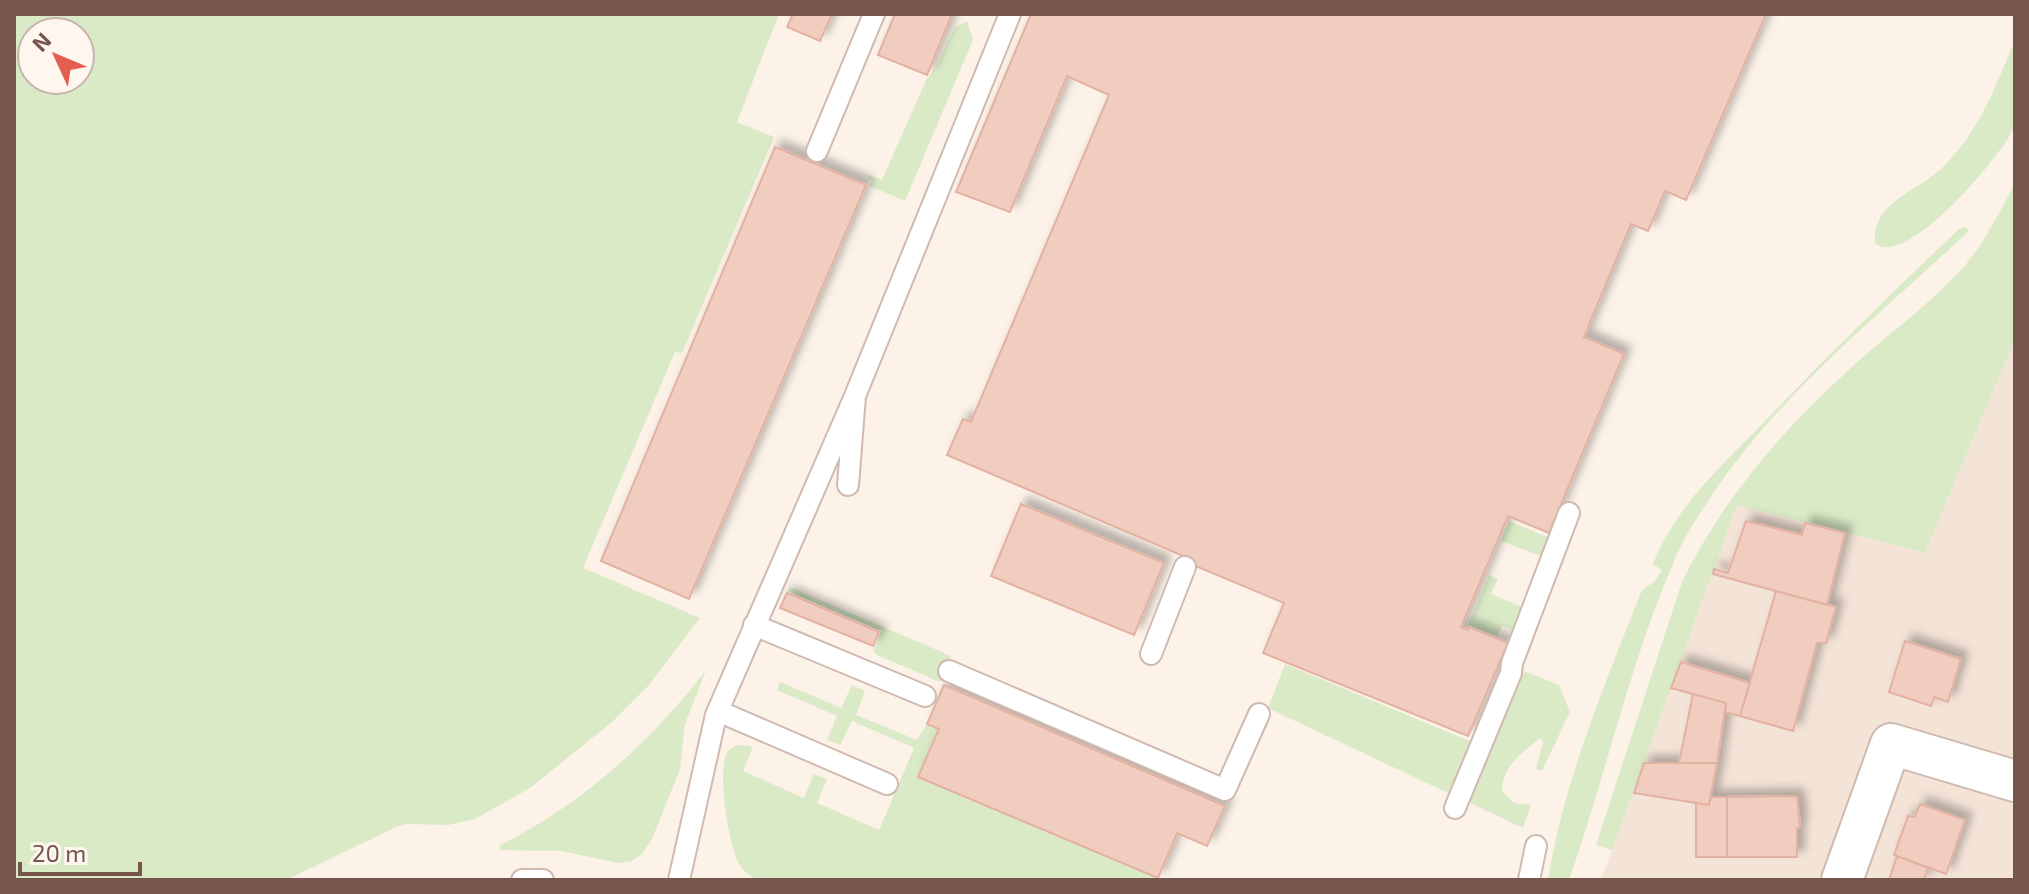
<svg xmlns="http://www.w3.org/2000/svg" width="2029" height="894" font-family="'Exo 2',sans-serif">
	<defs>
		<filter id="shadow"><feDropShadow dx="7" dy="-7" stdDeviation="4" flood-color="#0004"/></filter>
	</defs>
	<rect width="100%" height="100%" fill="#fcf2e8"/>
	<path fill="#f4e3d7" d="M 2015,339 L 2015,880 L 1601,880 L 1737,505 L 1925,553 Z"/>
	<path fill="#daeac6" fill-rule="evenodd" d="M 14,14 L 779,14 L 737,122 L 774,137 L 682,353 L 675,352 L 583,568 L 700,618 L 648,686 L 612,722 L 530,788 L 475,819 L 448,825 L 406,824 L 396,827 L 286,880 L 14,880 ZM 32,32 L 80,32 L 80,80 L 32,80 Z
		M 967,21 L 973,40 L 905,201 L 870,186 L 872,181 L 868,178 L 869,175 L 882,180 L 927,78 L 936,67 L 954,28 Z
		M 2015,40 C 2015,59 2020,112 2014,127 C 2003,155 1904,271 1875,243 C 1871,203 1918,191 1942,168 C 1979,132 1995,87 2015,40 Z
		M 2015,182 L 2015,339 L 1925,553 L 1737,505 L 1612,850 L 1596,845 L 1682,582 C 1719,506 1776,437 1838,380 C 1877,342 1924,310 1961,270 C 1984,244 2000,212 2015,182 Z
		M 1966,227 L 1969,231 C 1879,315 1781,392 1712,495 C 1700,514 1687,532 1678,552 C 1631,657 1607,772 1569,880 L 1548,880 C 1564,780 1605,684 1642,590 L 1654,582 L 1662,570 L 1653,564 C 1677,503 1725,463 1769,417 C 1831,352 1895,290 1960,228 Z
		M 1509,521 L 1547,537 L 1551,528 L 1557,530 L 1546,558 L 1501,541 Z
		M 1489,575 L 1498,579 L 1491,594 L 1522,607 L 1512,630 L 1502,626 L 1497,637 L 1468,625 Z
		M 790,587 L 951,656 L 940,682 L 877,655 L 873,651 L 881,631 L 787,591 Z
		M 1285,664 L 1474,743 L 1450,794 L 1268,708 Z
		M 706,670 L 685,724 L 680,769 L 652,839 L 642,854 L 632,861 L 618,863 L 562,851 L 500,850 L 500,845 C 581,805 651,742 706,670 Z
		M 1524,671 L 1559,685 L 1570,712 L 1542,771 L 1536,769 L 1543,742 L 1540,738 C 1521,754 1503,765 1502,791 L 1514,803 L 1531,805 L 1523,828 L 1468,802 Z
		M 780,682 L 841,708 L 852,685 L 865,691 L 856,715 L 917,740 L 927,724 L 939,729 L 918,777 L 1162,880 L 756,880 C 749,875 741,870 738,862 C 729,844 715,766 729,750 C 736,743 745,745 753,747 L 743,771 L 804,798 L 814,774 L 827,779 L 817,803 L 879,830 L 914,748 L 852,721 L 840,745 L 827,740 L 837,716 L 777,690 Z"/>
	<path fill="#f1cdc0" stroke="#e3b1a1" stroke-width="2" filter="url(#shadow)" d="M 793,14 L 832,14 L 820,41 L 787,27 Z
		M 895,14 L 952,14 L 927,75 L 878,55 Z
		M 1031,14 L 1766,14 L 1686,200 L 1665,191 L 1648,231 L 1631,224 L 1584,337 L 1624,354 L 1549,533 L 1508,516 L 1461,627 L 1468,630 L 1469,627 L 1508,643 L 1468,736 L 1263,653 L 1284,603 L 1186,562 L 1188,558 L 947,455 L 963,419 L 971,422 L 1109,95 L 1067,76 L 1010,212 L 956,192 Z
		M 775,147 L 866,185 L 689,599 L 601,561 Z
		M 1021,504 L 1164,563 L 1134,635 L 991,576 Z
		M 1746,521 L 1802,535 L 1805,523 L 1845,533 L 1827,605 L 1713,574 L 1714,569 L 1728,573 Z
		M 1776,591 L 1836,607 L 1826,643 L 1817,643 L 1793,731 L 1740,716 Z
		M 787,593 L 879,632 L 873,646 L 780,608 Z
		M 1905,641 L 1961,659 L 1948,702 L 1934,697 L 1931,706 L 1889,692 Z
		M 1681,662 L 1750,683 L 1740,716 L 1725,712 L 1726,703 L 1671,688 Z
		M 944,685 L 1225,806 L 1207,846 L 1177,833 L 1158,878 L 918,777 L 939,729 L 927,724 Z
		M 1693,694 L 1726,703 L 1717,763 L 1679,763 Z
		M 1644,763 L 1717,763 L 1709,805 L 1634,793 Z
		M 1797,796 L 1800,827 L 1797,828 L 1797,857 L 1727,857 L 1727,797 Z
		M 1711,797 L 1727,797 L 1727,857 L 1696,857 L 1696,803 L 1709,805 Z
		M 1920,804 L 1965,820 L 1946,874 L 1894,855 L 1908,816 L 1915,817 Z
		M 1897,856 L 1928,868 L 1924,880 L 1889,880 Z"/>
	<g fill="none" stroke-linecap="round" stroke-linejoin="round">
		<g stroke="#d0bab0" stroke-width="24">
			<path id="lane" d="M 817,151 L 874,14
				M 848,485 L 855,396 L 1010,14
				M 754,625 L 925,696
				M 1151,654 L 1185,567
				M 949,671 L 1225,790 L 1259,714
				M 718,711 L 887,784
				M 1455,808 L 1511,673 L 1512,663 L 1569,513
				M 522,880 L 543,880
				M 679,880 L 716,715 L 855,396
				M 1529,880 L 1536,846"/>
		</g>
		<g stroke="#d0bab0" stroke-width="44">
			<path id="street" d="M 1842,880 L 1891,744 L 2015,781"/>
		</g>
		<use href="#lane" stroke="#fff" stroke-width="20"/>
		<use href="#street" stroke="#fff" stroke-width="40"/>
	</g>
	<rect width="2029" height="894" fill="none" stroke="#76554c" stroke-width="32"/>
	<g transform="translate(56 56) rotate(314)"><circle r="38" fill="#fff6ef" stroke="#c8b6ae" stroke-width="2"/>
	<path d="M0-6L14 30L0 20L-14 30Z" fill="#e35d51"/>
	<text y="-12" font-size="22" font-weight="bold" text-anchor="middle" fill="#76554c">N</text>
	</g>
	<path d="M20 862v12h120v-12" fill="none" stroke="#76554c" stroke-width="4"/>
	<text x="32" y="862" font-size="24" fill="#76554c" stroke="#fff6ef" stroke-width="6" paint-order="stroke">20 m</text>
</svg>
